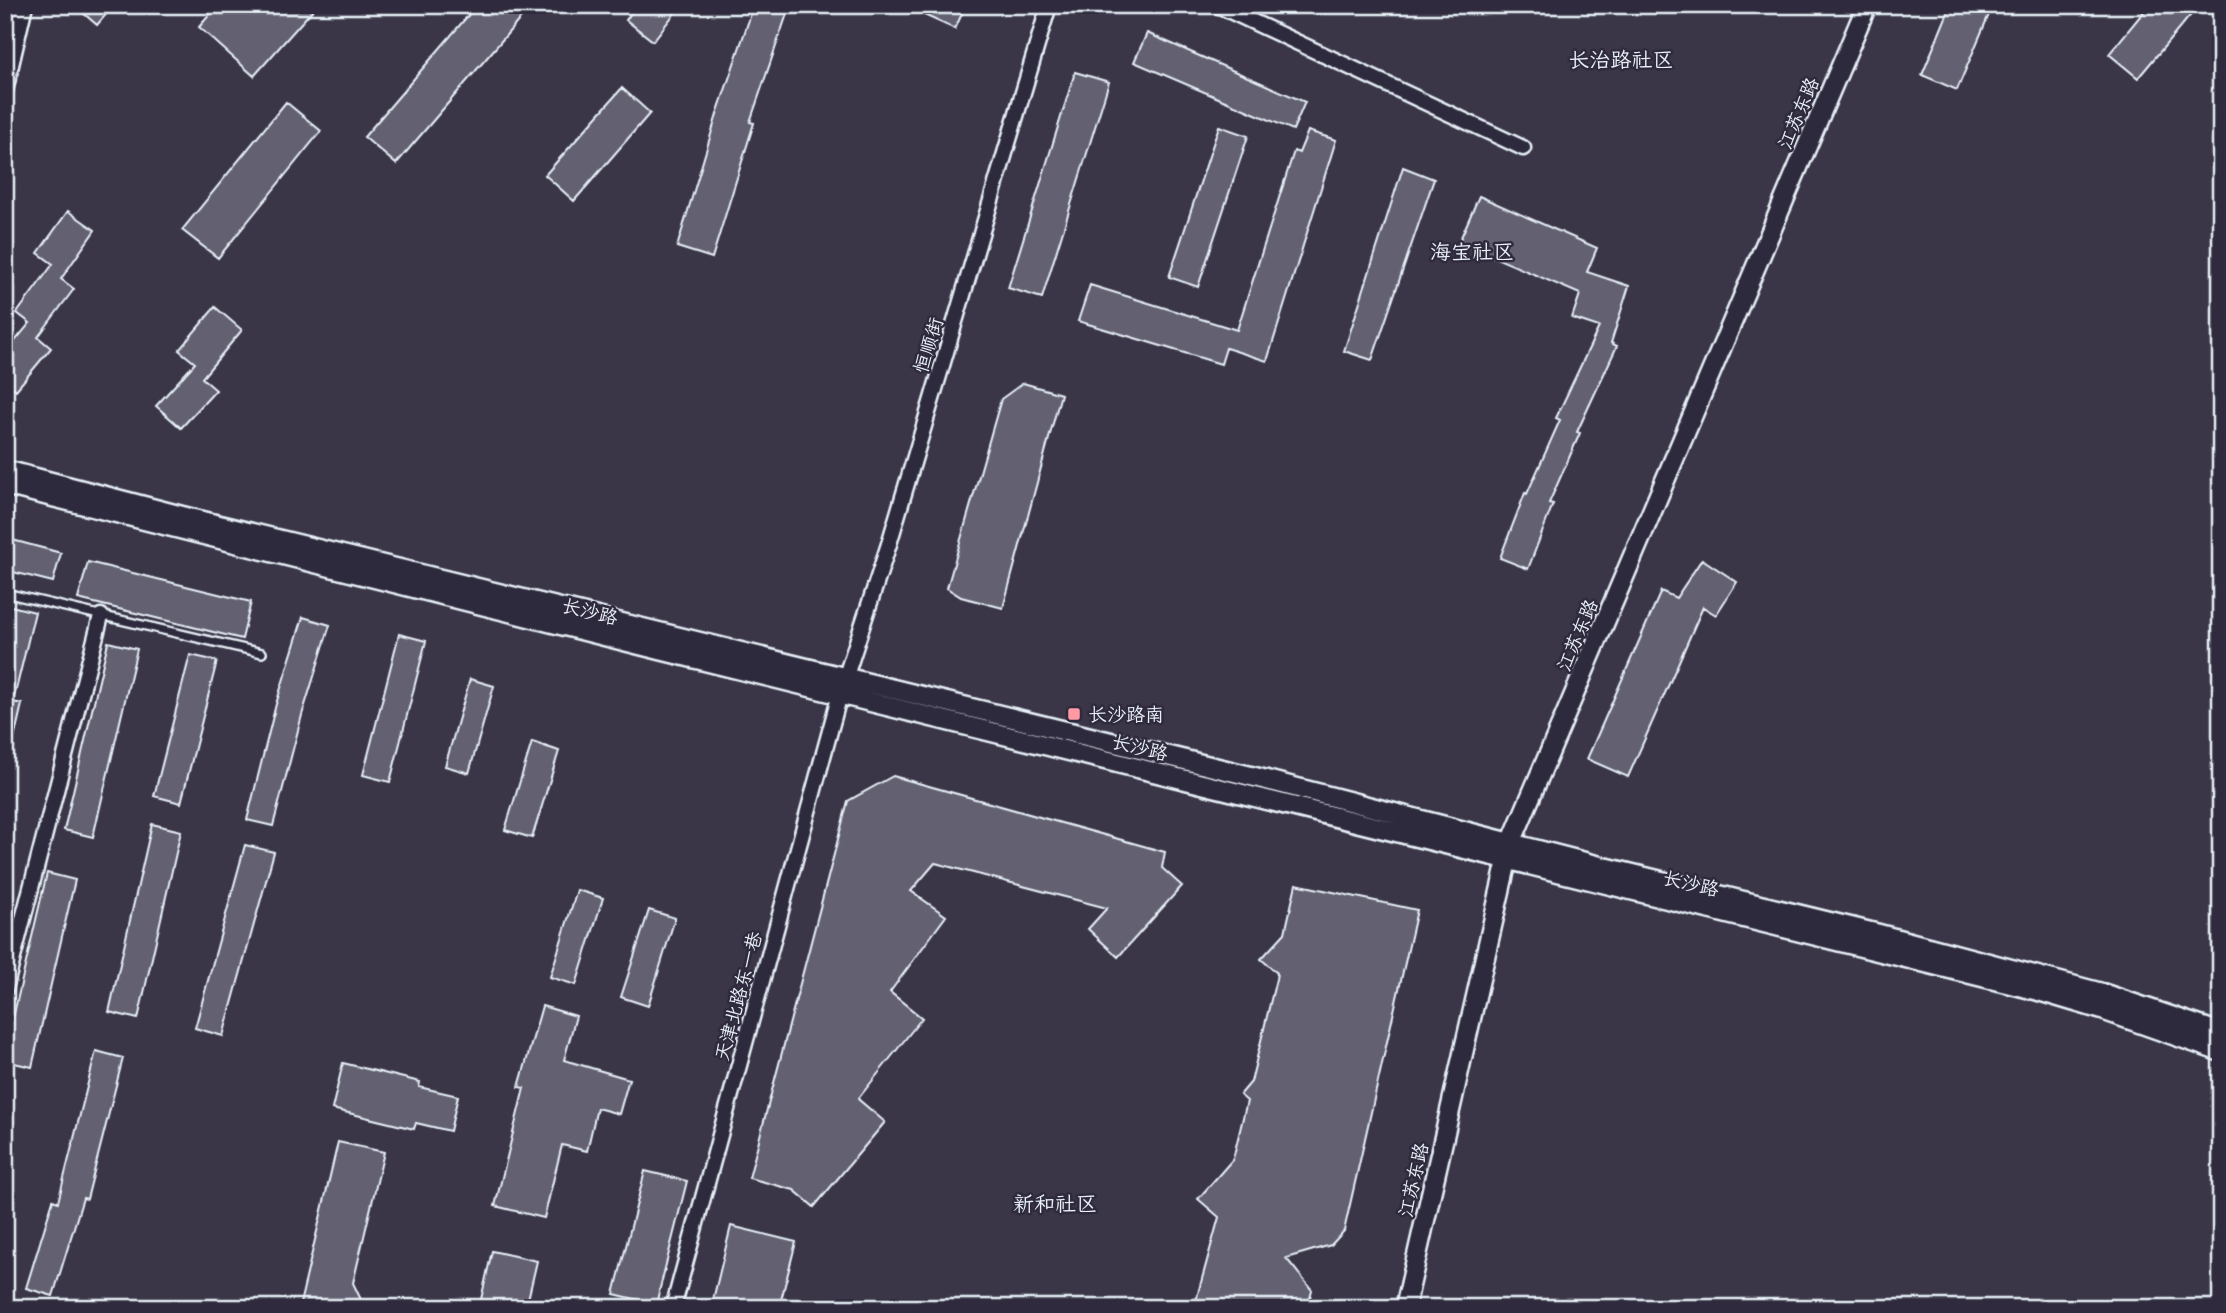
<svg xmlns="http://www.w3.org/2000/svg" width="2226" height="1313" font-family="'Gochi Hand','LXGW WenKai TC',sans-serif">
	<rect width="100%" height="100%" fill="#3a3648"/>
	<filter id="ink" filterUnits="userSpaceOnUse"><feTurbulence type="fractalNoise" baseFrequency=".0143" numOctaves="2"/><feDisplacementMap in="SourceGraphic" scale="14" xChannelSelector="R" yChannelSelector="G"/><feConvolveMatrix kernelMatrix="1 2 1 2 8 2 1 2 1" color-interpolation-filters="sRGB"/></filter>
	<g filter="url(#ink)">
		<path fill="#636171" stroke="#e8f1f8" stroke-width="2" d="M 74,5 L 114,5 L 97,25 Z
			M 218,5 L 317,5 L 254,76 L 199,27 Z
			M 477,5 L 532,5 L 396,164 L 364,137 Z
			M 637,5 L 681,5 L 653,41 L 626,20 Z
			M 754,5 L 790,5 L 750,122 L 754,123 L 712,258 L 677,247 L 718,111 Z
			M 902,5 L 966,5 L 955,29 Z
			M 1951,5 L 1993,5 L 1957,90 L 1922,75 Z
			M 2149,5 L 2199,5 L 2138,78 L 2109,54 Z
			M 1147,33 L 1305,102 L 1293,130 L 1134,62 Z
			M 1075,72 L 1109,82 L 1042,298 L 1008,288 Z
			M 622,88 L 650,113 L 574,201 L 545,175 Z
			M 286,102 L 321,131 L 218,258 L 182,230 Z
			M 1219,126 L 1248,136 L 1198,287 L 1169,277 Z
			M 1308,131 L 1336,140 L 1267,361 L 1226,348 L 1221,364 L 1078,321 L 1090,285 L 1237,330 L 1294,151 L 1299,153 Z
			M 1403,167 L 1434,179 L 1372,360 L 1344,351 Z
			M 1479,196 L 1597,248 L 1587,272 L 1629,286 L 1611,343 L 1617,346 L 1577,432 L 1580,433 L 1549,503 L 1553,504 L 1528,569 L 1500,558 L 1525,493 L 1527,494 L 1560,420 L 1556,418 L 1599,327 L 1572,318 L 1580,294 L 1459,242 Z
			M 68,211 L 95,230 L 61,279 L 74,289 L 38,337 L 51,348 L 16,390 L 5,381 L 5,353 L 30,323 L 17,313 L 53,264 L 38,253 Z
			M 215,307 L 242,330 L 202,378 L 216,390 L 181,428 L 156,406 L 195,363 L 179,350 Z
			M 1023,383 L 1061,394 L 1003,608 L 961,597 L 947,588 L 1001,399 Z
			M 5,538 L 61,553 L 53,582 L 5,570 Z
			M 1702,559 L 1737,582 L 1716,615 L 1703,607 L 1628,777 L 1587,759 L 1661,591 L 1676,598 Z
			M 88,562 L 251,602 L 242,639 L 78,599 Z
			M 7,605 L 35,612 L 13,702 L 22,704 L 11,752 L 5,752 L 5,614 Z
			M 303,617 L 330,625 L 302,715 L 273,826 L 247,820 L 276,704 Z
			M 399,634 L 426,641 L 390,782 L 363,775 Z
			M 108,642 L 137,649 L 93,837 L 64,830 Z
			M 190,655 L 217,661 L 181,803 L 154,796 Z
			M 470,679 L 494,686 L 469,773 L 445,766 Z
			M 532,742 L 559,751 L 532,838 L 505,830 Z
			M 893,776 L 1165,852 L 1162,868 L 1182,886 L 1118,957 L 1088,929 L 1107,908 L 935,863 L 911,891 L 946,916 L 890,992 L 922,1018 L 858,1099 L 885,1122 L 814,1207 L 794,1190 L 749,1178 L 848,801 Z
			M 152,824 L 181,831 L 138,1019 L 109,1012 Z
			M 245,845 L 274,852 L 223,1036 L 195,1028 Z
			M 47,873 L 75,880 L 32,1067 L 5,1061 L 5,1052 Z
			M 1296,884 L 1417,910 L 1344,1231 L 1331,1245 L 1286,1258 L 1312,1290 L 1307,1308 L 1194,1308 L 1219,1217 L 1198,1199 L 1233,1159 L 1247,1101 L 1240,1095 L 1251,1082 L 1276,979 L 1277,973 L 1261,959 L 1285,933 Z
			M 577,890 L 603,898 L 576,985 L 550,977 Z
			M 649,910 L 675,918 L 648,1006 L 621,997 Z
			M 542,1006 L 576,1016 L 564,1060 L 629,1079 L 619,1114 L 597,1108 L 587,1151 L 562,1145 L 544,1218 L 495,1206 L 524,1088 L 519,1087 Z
			M 96,1051 L 123,1058 L 87,1199 L 83,1198 L 53,1296 L 26,1288 L 53,1200 L 58,1202 Z
			M 343,1063 L 420,1082 L 419,1087 L 458,1096 L 450,1131 L 416,1123 L 414,1129 L 332,1109 Z
			M 338,1142 L 384,1152 L 353,1283 L 365,1308 L 299,1308 Z
			M 645,1171 L 687,1181 L 656,1304 L 614,1294 Z
			M 731,1226 L 796,1242 L 779,1308 L 711,1308 Z
			M 492,1251 L 537,1261 L 526,1308 L 479,1308 Z"/>
		<g fill="none" stroke-linecap="round" stroke-linejoin="round">
			<g stroke="#e8f1f8" stroke-width="12">
				<path id="service" d="M 5,593 L 262,653"/>
			</g>
			<g stroke="#e8f1f8" stroke-width="19">
				<path id="minor" d="M 1217,5 L 1523,148
					M 5,91 L 25,5
					M 5,989 L 101,616
					M 673,1308 L 840,694 L 889,544 L 1049,5"/>
			</g>
			<g stroke="#e8f1f8" stroke-width="23">
				<path id="tertiary" d="M 5,470 L 182,516 L 1259,778 L 1600,866 L 1879,934 L 2102,993 L 2221,1033
					M 5,485 L 644,646 L 2035,990 L 2102,1010 L 2221,1052
					M 1405,1308 L 1511,843 L 1867,5"/>
			</g>
			<use href="#service" stroke="#2f2a3d" stroke-width="7"/>
			<use href="#minor" stroke="#2f2a3d" stroke-width="14"/>
			<use href="#tertiary" stroke="#2f2a3d" stroke-width="18"/>
		</g>
	</g>
	<rect fill="#ff9aa2" stroke="#2f2a3d" stroke-width="2.5" x="1067" y="707" width="14" height="14" rx="3.5"/>
	<g text-anchor="middle" stroke-width="5" stroke-linejoin="round" paint-order="stroke">
		<g font-size="19" fill="#e8f1f8" stroke="#2f2a3d">
			<text transform="translate(1798 113) rotate(-67)" y="7">江苏东路</text>
			<text transform="translate(928 345) rotate(-73)" y="7">恒顺街</text>
			<text transform="translate(590 611) rotate(14)" y="7">长沙路</text>
			<text transform="translate(1577 635) rotate(-67)" y="7">江苏东路</text>
			<text transform="translate(1140 747) rotate(14)" y="7">长沙路</text>
			<text transform="translate(1691 883) rotate(13)" y="7">长沙路</text>
			<text transform="translate(738 996) rotate(-75)" y="7">天津北路东一巷</text>
			<text transform="translate(1413 1180) rotate(-77)" y="7">江苏东路</text>
		</g>
		<g font-size="19" fill="#e8f1f8" stroke="#2f2a3d" text-anchor="start">
			<text x="1088" y="721">长沙路南</text>
		</g>
		<g font-size="21" fill="#e8f1f8" stroke="#2f2a3d">
			<text x="1621" y="67">长治路社区</text>
			<text x="1472" y="259">海宝社区</text>
			<text x="1055" y="1211">新和社区</text>
		</g>
	</g>
	<rect width="2226" height="1313" fill="none" stroke="#2f2a3d" stroke-width="28"/>
	<rect x="14" y="14" width="2198" height="1285" fill="none" stroke="#e8f1f8" stroke-width="2.5" filter="url(#ink)"/>
</svg>
